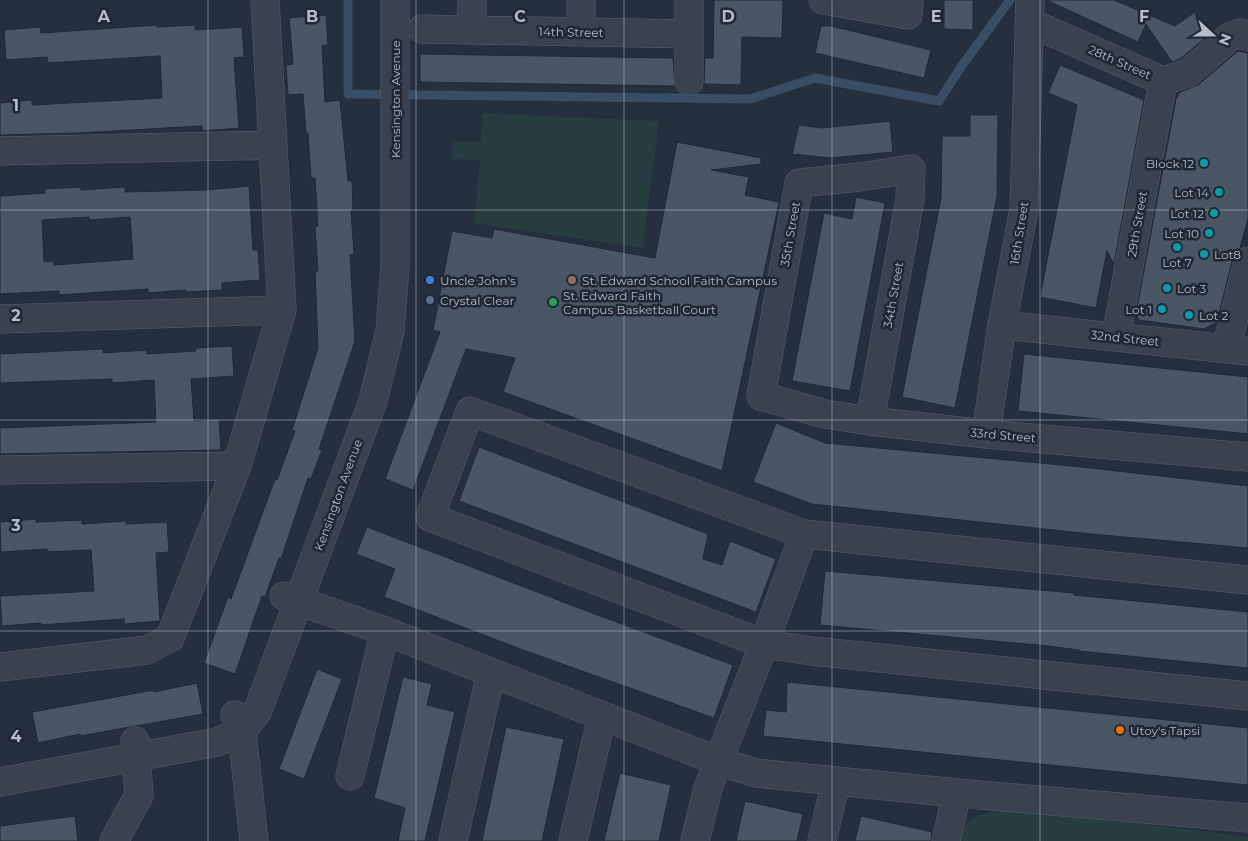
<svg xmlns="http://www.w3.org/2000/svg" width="1248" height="841" viewBox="0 0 1248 841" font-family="Montserrat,sans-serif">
<rect width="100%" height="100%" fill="#25303e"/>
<!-- green -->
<path fill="#273d3f" d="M 482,113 L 659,121 L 643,248 L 474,223 L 480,160 L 451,159 L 453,142 L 481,142 Z
M 1003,811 L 1144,824 L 1248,837 L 1248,841 L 960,841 C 968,813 977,815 1003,811 Z"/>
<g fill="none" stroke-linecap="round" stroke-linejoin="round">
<!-- stream -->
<path stroke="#394d65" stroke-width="9" d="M 348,0 L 348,94 L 750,99 L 815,78 L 939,101 L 963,64 L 1010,0"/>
</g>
<!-- building -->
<path fill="#495664" stroke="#202935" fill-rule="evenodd" d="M 714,0 L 783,0 L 782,38 L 742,37 L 741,85 L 704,84 L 705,58 L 713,58 Z
M 944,0 L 973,0 L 973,30 L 944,29 Z
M 1046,0 L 1114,0 L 1175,26 L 1195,12 L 1210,34 L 1180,59 L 1172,62 L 1146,24 L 1138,42 Z
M 326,15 L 328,45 L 322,46 L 325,102 L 340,100 L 348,181 L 352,181 L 353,211 L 351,211 L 354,254 L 350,255 L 355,341 L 319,449 L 322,450 L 311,479 L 308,478 L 281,559 L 279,558 L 265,597 L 262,596 L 235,674 L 204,663 L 228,597 L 231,599 L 275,479 L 277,480 L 295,431 L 292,430 L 318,348 L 315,271 L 318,271 L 315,227 L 318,226 L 315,178 L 311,178 L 308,133 L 306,133 L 303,94 L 288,95 L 286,65 L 293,64 L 289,18 Z
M 157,25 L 157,27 L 195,25 L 195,30 L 242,27 L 244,57 L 234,58 L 239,128 L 202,131 L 202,126 L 77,133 L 0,135 L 0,103 L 32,100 L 32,105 L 162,98 L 160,56 L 48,63 L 47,57 L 6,60 L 4,30 L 40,27 L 41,33 Z
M 821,26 L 831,26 L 931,50 L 924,78 L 815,53 Z
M 1238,51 L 1248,53 L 1248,218 L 1240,248 L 1236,251 L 1233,257 L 1217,322 L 1204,329 L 1139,320 L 1136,313 L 1176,99 L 1180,92 L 1198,85 Z
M 420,54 L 673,58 L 675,86 L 420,82 Z
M 1060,65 L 1144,100 L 1114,264 L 1107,251 L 1096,308 L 1040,297 L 1077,105 L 1048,93 Z
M 970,115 L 998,115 L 997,196 L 955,408 L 902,397 L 941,198 L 942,136 L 970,136 Z
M 890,121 L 893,152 L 831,158 L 792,154 L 799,125 L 822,128 Z
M 677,142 L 761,158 L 761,164 L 711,170 L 749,177 L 745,195 L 779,202 L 722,471 L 503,392 L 515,358 L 466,349 L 413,490 L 385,479 L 440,332 L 433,330 L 452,231 L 492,238 L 494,229 L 655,258 Z
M 249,186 L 253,250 L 258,250 L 260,280 L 222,283 L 222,290 L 186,292 L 186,290 L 148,293 L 148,289 L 59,295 L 59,291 L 0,294 L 0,196 L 45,193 L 44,189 L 81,187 L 81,190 L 125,187 L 125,192 L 206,190 ZM 89,217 L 89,220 L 130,217 L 133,259 L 54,265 L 53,261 L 44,262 L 42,220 Z
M 856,197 L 885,203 L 850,391 L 792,381 L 824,213 L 852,219 Z
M 232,346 L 234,376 L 191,379 L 194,421 L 219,419 L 221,450 L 0,454 L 0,428 L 156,422 L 154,380 L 112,383 L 112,379 L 0,383 L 0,354 L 103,349 L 103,353 L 147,350 L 147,354 L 196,351 L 196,348 Z
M 1024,354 L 1248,377 L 1248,434 L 1018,411 Z
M 776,423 L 825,443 L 1082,467 L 1248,486 L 1248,548 L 1091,534 L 812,504 L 753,482 Z
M 479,447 L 708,534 L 703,559 L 722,565 L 730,541 L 776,559 L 756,612 L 459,501 Z
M 36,519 L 36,522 L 82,520 L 82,524 L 126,521 L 126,524 L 167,522 L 169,552 L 156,553 L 160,621 L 124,624 L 124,619 L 41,625 L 41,623 L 2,626 L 0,596 L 94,591 L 91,550 L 47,552 L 47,549 L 1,552 L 0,522 Z
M 367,527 L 592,613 L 733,665 L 714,718 L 523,650 L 384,597 L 395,569 L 356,554 Z
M 825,571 L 1074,593 L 1074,595 L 1126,600 L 1248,612 L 1248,668 L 1079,651 L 1079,650 L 1048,646 L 820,625 Z
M 317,669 L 342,679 L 304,779 L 279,769 Z
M 403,677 L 432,684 L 427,705 L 455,712 L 425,841 L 398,841 L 405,808 L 374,798 Z
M 787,682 L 1248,728 L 1248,785 L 763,736 L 766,710 L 786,712 Z
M 197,683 L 203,714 L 80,736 L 80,734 L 38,743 L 32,712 L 154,690 L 154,692 Z
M 506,727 L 564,739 L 542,841 L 482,841 Z
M 620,773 L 671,785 L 659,841 L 604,841 Z
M 745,801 L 803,814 L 797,841 L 736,841 Z
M 75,816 L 78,841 L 0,841 L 0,826 Z
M 861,816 L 932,832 L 931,841 L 855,841 Z"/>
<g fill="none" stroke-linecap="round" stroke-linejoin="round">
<defs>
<path id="minor" d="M 823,0 L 908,15 L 909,0
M 1031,23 L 1163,81 L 1188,73 L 1230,37 L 1241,33 L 1248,37
M 422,29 L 689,34
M 472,30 L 472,0
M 581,32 L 581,0
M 689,81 L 689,0
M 0,151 L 273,145
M 0,319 L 282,310
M 1002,325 L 1248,351
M 1116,337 L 1163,81
M 1226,349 L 1248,261
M 870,421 L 910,199 L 911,169 L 860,177 L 799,183 L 761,396 L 825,414 L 870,421 L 986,434 L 1248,457
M 986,434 L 1002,325 L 1024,209 L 1030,0
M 0,470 L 237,466
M 1248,580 L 804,534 L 470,411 L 430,517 L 764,644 L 812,651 L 1248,696
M 284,596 L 385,631 L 718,761 L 756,773 L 957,793 L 1248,818
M 0,667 L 147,650 L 170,638 L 237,466 L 282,310 L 265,0
M 235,715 L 242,732 L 254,841
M 350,776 L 385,631
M 114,841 L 139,795 L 135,741
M 453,841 L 491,673
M 573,841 L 602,716
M 695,841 L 708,788 L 764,644 L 804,534
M 822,841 L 836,781
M 946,841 L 957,793"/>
<path id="tertiary" d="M 0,782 L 217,742 L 242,732 L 258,710 L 373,401 L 390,331 L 395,266 L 395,0"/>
</defs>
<!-- minor casing -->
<use href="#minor" stroke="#57606c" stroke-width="29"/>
<!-- tertiary casing -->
<use href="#tertiary" stroke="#57606c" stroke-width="29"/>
<!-- minor -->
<use href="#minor" stroke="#39424e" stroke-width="28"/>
<!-- tertiary -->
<use href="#tertiary" stroke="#39424e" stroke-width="28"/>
</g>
<!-- grid -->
<path fill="none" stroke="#b5bdc9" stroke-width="1" stroke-opacity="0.55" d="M 208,0 L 208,841M 416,0 L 416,841M 624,0 L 624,841M 832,0 L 832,841M 1040,0 L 1040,841M 0,210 L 1248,210M 0,420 L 1248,420M 0,631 L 1248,631"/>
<!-- markers -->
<g fill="#0f9aa8" stroke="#1e2733" stroke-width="2">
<circle cx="1204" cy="163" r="5"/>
<circle cx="1219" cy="192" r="5"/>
<circle cx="1214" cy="213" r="5"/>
<circle cx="1209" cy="233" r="5"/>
<circle cx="1177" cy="247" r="5"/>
<circle cx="1204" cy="254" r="5"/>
<circle cx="1167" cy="288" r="5"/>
<circle cx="1162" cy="309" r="5"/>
<circle cx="1189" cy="315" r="5"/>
</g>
<circle fill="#3f7fe0" stroke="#1e2733" stroke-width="2" cx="430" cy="280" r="5"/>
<circle fill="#8d6e63" stroke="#1e2733" stroke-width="2" cx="572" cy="280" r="5"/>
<circle fill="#5c6f8a" stroke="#1e2733" stroke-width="2" cx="430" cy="300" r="5"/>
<circle fill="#2e9e5b" stroke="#1e2733" stroke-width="2" cx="553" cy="302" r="5"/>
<circle fill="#e8710a" stroke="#1e2733" stroke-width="2" cx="1120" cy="730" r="5"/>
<g text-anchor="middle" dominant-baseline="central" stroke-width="5" stroke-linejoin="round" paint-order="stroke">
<!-- street labels -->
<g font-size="12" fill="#b5bdc9" stroke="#1e2733">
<text transform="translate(571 32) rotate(1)">14th Street</text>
<text transform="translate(1120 62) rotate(24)">28th Street</text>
<text transform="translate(395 99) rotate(-90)">Kensington Avenue</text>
<text transform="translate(1137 224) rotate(-80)">29th Street</text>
<text transform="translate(1019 233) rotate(-81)">16th Street</text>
<text transform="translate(790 234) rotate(-80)">35th Street</text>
<text transform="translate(893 295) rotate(-80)">34th Street</text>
<text transform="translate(1125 338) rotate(6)">32nd Street</text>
<text transform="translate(1003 435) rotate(5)">33rd Street</text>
<text transform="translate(338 495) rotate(-70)">Kensington Avenue</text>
</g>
<!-- poi labels -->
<g font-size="12" fill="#b5bdc9" stroke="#1e2733" text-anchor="start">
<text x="1194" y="163" text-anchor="end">Block 12</text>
<text x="1209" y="192" text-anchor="end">Lot 14</text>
<text x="1204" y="213" text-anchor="end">Lot 12</text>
<text x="1199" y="233" text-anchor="end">Lot 10</text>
<text x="1214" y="254">Lot8</text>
<text x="1177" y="262" text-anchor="middle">Lot 7</text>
<text x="440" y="280">Uncle John's</text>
<text x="582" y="280">St. Edward School Faith Campus</text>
<text x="1177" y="288">Lot 3</text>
<text x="563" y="295">St. Edward Faith<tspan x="563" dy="14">Campus Basketball Court</tspan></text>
<text x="440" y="300">Crystal Clear</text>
<text x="1152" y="309" text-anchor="end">Lot 1</text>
<text x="1199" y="315">Lot 2</text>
<text x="1130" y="730">Utoy's Tapsi</text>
</g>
</g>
<g font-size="16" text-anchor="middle" font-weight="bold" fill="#b5bdc9" stroke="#1e2733" stroke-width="5" stroke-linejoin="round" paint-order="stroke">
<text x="104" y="22">A</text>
<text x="312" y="22">B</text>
<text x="520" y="22">C</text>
<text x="728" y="22">D</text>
<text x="936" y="22">E</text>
<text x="1144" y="22">F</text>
<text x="16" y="111">1</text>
<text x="16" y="321">2</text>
<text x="16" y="531">3</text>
<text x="16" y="742">4</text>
</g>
<!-- north arrow -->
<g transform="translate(1213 35) rotate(111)" stroke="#1e2733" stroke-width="4" paint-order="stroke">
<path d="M0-4L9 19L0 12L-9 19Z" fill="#b5bdc9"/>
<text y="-8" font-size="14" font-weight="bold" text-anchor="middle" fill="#b5bdc9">N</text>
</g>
</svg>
